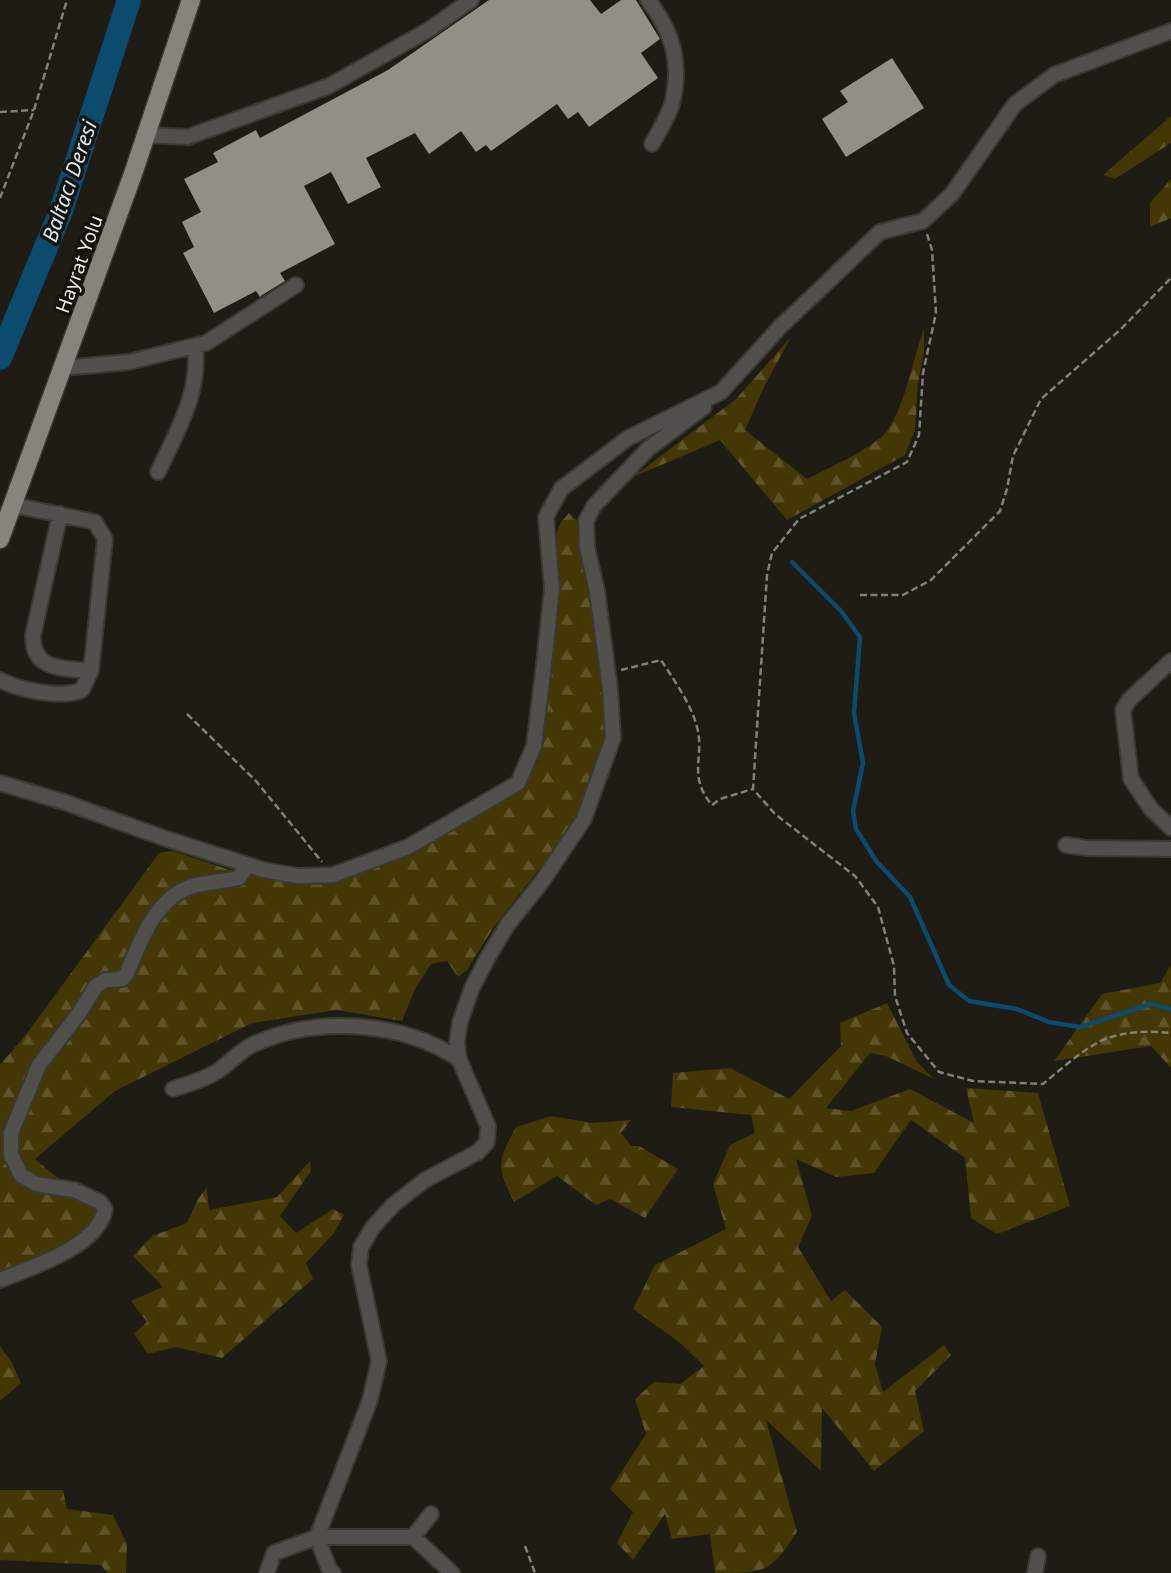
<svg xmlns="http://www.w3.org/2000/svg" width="1171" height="1573" viewBox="0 0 1171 1573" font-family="'Noto Sans',sans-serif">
<defs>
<pattern id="forest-firs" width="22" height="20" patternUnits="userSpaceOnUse" patternTransform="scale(1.75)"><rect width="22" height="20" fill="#433703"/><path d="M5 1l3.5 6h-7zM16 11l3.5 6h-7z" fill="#5e5428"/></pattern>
</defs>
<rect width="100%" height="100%" fill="#1e1c15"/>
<!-- forest -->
<path fill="url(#forest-firs)" d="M 1171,116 L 1171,143 L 1115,179 L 1103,175 Z
M 1171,179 L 1171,218 L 1150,227 L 1150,203 Z
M 924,328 L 924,352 L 918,383 L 915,430 L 905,455 L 787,520 L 720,440 L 633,477 L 736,399 L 791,337 L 765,385 L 745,430 L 807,479 C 830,467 859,455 879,439 C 903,420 913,358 924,328 Z
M 569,513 L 577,521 L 590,589 L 606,687 L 608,736 L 583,807 L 552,853 L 493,928 L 467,970 L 458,977 L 447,961 L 431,964 L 415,989 L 402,1021 L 337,1010 L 252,1023 L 115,1091 L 35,1159 L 100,1213 C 78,1247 36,1259 0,1273 L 0,1065 L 28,1032 L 159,853 L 173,851 L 227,869 L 294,883 L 333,882 L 410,854 L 518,792 L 538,761 L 556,601 L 555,537 L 561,522 Z
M 1171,965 L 1171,1068 L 1151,1046 L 1054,1061 L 1102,994 L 1160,983 Z
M 887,1003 L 917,1062 L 934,1079 L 886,1056 L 870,1053 L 826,1108 L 851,1111 L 910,1089 L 974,1123 L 966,1088 L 1038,1093 L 1070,1206 L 997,1234 L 971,1218 L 965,1158 L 911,1120 L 874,1173 L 836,1177 L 796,1159 L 812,1216 L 798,1247 L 831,1301 L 845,1290 L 882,1327 L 875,1364 L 883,1392 L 944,1345 L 951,1355 L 915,1391 L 924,1431 L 874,1471 L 822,1408 L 821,1471 L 766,1420 L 797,1532 C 770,1573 766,1573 715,1573 L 710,1534 L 672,1539 L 665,1514 L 633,1560 L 617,1543 L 633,1512 L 610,1489 L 646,1434 L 635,1399 L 654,1382 L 680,1384 L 704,1366 L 679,1342 L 633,1309 L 655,1265 L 726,1229 L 713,1184 L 730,1145 L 755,1133 L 751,1115 L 671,1107 L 673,1073 L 730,1068 L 789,1099 L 841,1046 L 840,1023 Z
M 551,1116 L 592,1123 L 631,1120 L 621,1133 L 631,1146 L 639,1146 L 678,1169 L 645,1218 L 610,1199 L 596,1205 L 557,1176 L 514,1202 C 496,1166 497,1162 516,1127 Z
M 310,1161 L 311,1171 L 280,1216 L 296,1233 L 333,1209 L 344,1215 L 334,1233 L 306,1263 L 313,1279 L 222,1358 L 176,1347 L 148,1354 L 134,1334 L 147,1322 L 131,1301 L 163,1287 L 133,1256 L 152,1236 L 187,1223 L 198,1199 L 207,1187 L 209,1210 L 277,1197 Z
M 0,1346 L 12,1363 L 21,1383 L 0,1401 Z
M 0,1490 L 63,1490 L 67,1509 L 113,1515 L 127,1544 L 126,1573 L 107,1573 L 101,1565 L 0,1560 Z"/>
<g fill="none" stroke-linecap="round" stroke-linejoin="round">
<!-- stream -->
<path stroke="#0a4b6e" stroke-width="4.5" d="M 792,562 L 841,611 L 860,637 L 854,713 L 863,763 L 853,811 L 856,829 L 877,862 L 910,897 L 949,985 L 969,1001 L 1017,1009 L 1049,1022 L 1080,1027 L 1151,1004 L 1171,1009"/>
<!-- river -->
<path stroke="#0a4b6e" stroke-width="24" d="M 0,358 L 61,211 L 129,0"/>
</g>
<!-- building -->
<path fill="#918f86" d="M 489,0 L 590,0 L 601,14 L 621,0 L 636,0 L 660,39 L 641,53 L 658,78 L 589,127 L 578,112 L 568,119 L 557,104 L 491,151 L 486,145 L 476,152 L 461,131 L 429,154 L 415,133 L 366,158 L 381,187 L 348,204 L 331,172 L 304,186 L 335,244 L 280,273 L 285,281 L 262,295 L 260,297 L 256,291 L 214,313 L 183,253 L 194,247 L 182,222 L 201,212 L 184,179 L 218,162 L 213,153 L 256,130 L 260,138 L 388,70 Z
M 892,58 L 924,108 L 846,157 L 822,119 L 848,102 L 840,91 Z"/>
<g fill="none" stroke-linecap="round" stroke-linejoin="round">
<defs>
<path id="minor" d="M 648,0 C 673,32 682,63 672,104 C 668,117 659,131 652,144
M 146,135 L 188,137 L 329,86 L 430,29 L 471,0
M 63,368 L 129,362 L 206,343 L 296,285
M 158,472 C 177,431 201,392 195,346
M 60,514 L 33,635 C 32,671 63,668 91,671
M 1171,661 L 1129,700 L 1123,710 L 1131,779 L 1151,809 L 1171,828
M 0,680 C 20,690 61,699 82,690 L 91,671 L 105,539 L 95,522 L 13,505
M 0,783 L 64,802 L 164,838 L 264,870 L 298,876 L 333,875 L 408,847 L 518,783 L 534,746 L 543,673 L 552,589 L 546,517 L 561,489 L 628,438 L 721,392 L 780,327 L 880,232 L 923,221 L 952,194 L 1015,104 L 1054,75 L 1171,31
M 1066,845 L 1087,848 L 1171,849
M 173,1089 C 188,1084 204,1080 218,1071 C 230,1063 238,1052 252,1045 C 315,1015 401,1021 459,1059
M 0,1280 C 32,1267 98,1247 105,1209 L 100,1202 L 74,1190 L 36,1184 L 21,1175 L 11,1155 L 11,1133 L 39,1065 L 78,1015 L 96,986 L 106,980 L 122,979 L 127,973 C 141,939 157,895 196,885 C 210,882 225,881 239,878 L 247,865
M 413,1537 L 452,1573
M 267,1573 L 274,1553 L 317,1537 L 413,1537 L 431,1514
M 333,1573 L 329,1569 L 317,1537 L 370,1400 L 379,1361 L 359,1265 L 361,1247 L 373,1227 L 393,1205 L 425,1180 L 478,1152 L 487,1142 L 488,1126 L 459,1059 L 457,1042 L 460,1022 L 472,988 L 487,959 L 508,924 L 541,883 L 584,819 L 613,738 L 610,689 L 597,591 L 587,547 L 586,521 L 594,506 L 648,449 L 704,407
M 1035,1573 L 1038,1556"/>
<path id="major" d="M 0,539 L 133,174 L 191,0"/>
</defs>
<!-- minor casing -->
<use href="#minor" stroke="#3a3932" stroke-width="18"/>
<!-- major casing -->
<use href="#major" stroke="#3a3932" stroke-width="21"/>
<!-- path -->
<path stroke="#817f79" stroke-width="2.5" stroke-dasharray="7 3.5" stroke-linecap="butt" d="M 0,112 L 34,110
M 0,198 L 34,110 L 67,0
M 927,234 L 932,250 L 936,313 L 923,373 L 919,435 L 907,462 L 799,519 L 772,553 L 767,575 L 753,789 L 775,814 L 855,876 L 878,907 L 894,966 L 895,996 L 907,1033 L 939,1072 L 973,1081 L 1043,1084 C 1060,1070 1091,1042 1111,1037 C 1130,1031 1151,1031 1171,1033
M 860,595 L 903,595 L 931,580 L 1000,511 L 1007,489 L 1013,456 L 1041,399 L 1120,330 L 1171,278
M 621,670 L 661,660 C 674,680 691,704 697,727 C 705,756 687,776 712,805 L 720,799 L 753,789
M 187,714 L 256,781 L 322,862
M 525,1546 L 535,1573"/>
<!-- minor -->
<use href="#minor" stroke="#51504c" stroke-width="14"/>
<!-- major -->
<use href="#major" stroke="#86847c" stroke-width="18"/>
</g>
<g text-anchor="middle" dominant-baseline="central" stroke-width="7" stroke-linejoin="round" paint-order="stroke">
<!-- street labels -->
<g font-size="19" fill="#e9e8e3" stroke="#15130c">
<text transform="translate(79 264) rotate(-70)">Hayrat Yolu</text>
</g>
<!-- water labels -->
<g font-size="21" font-style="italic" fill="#d3e6f3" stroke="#15130c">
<text transform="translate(69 181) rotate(-71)">Baltacı Deresi</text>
</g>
</g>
</svg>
